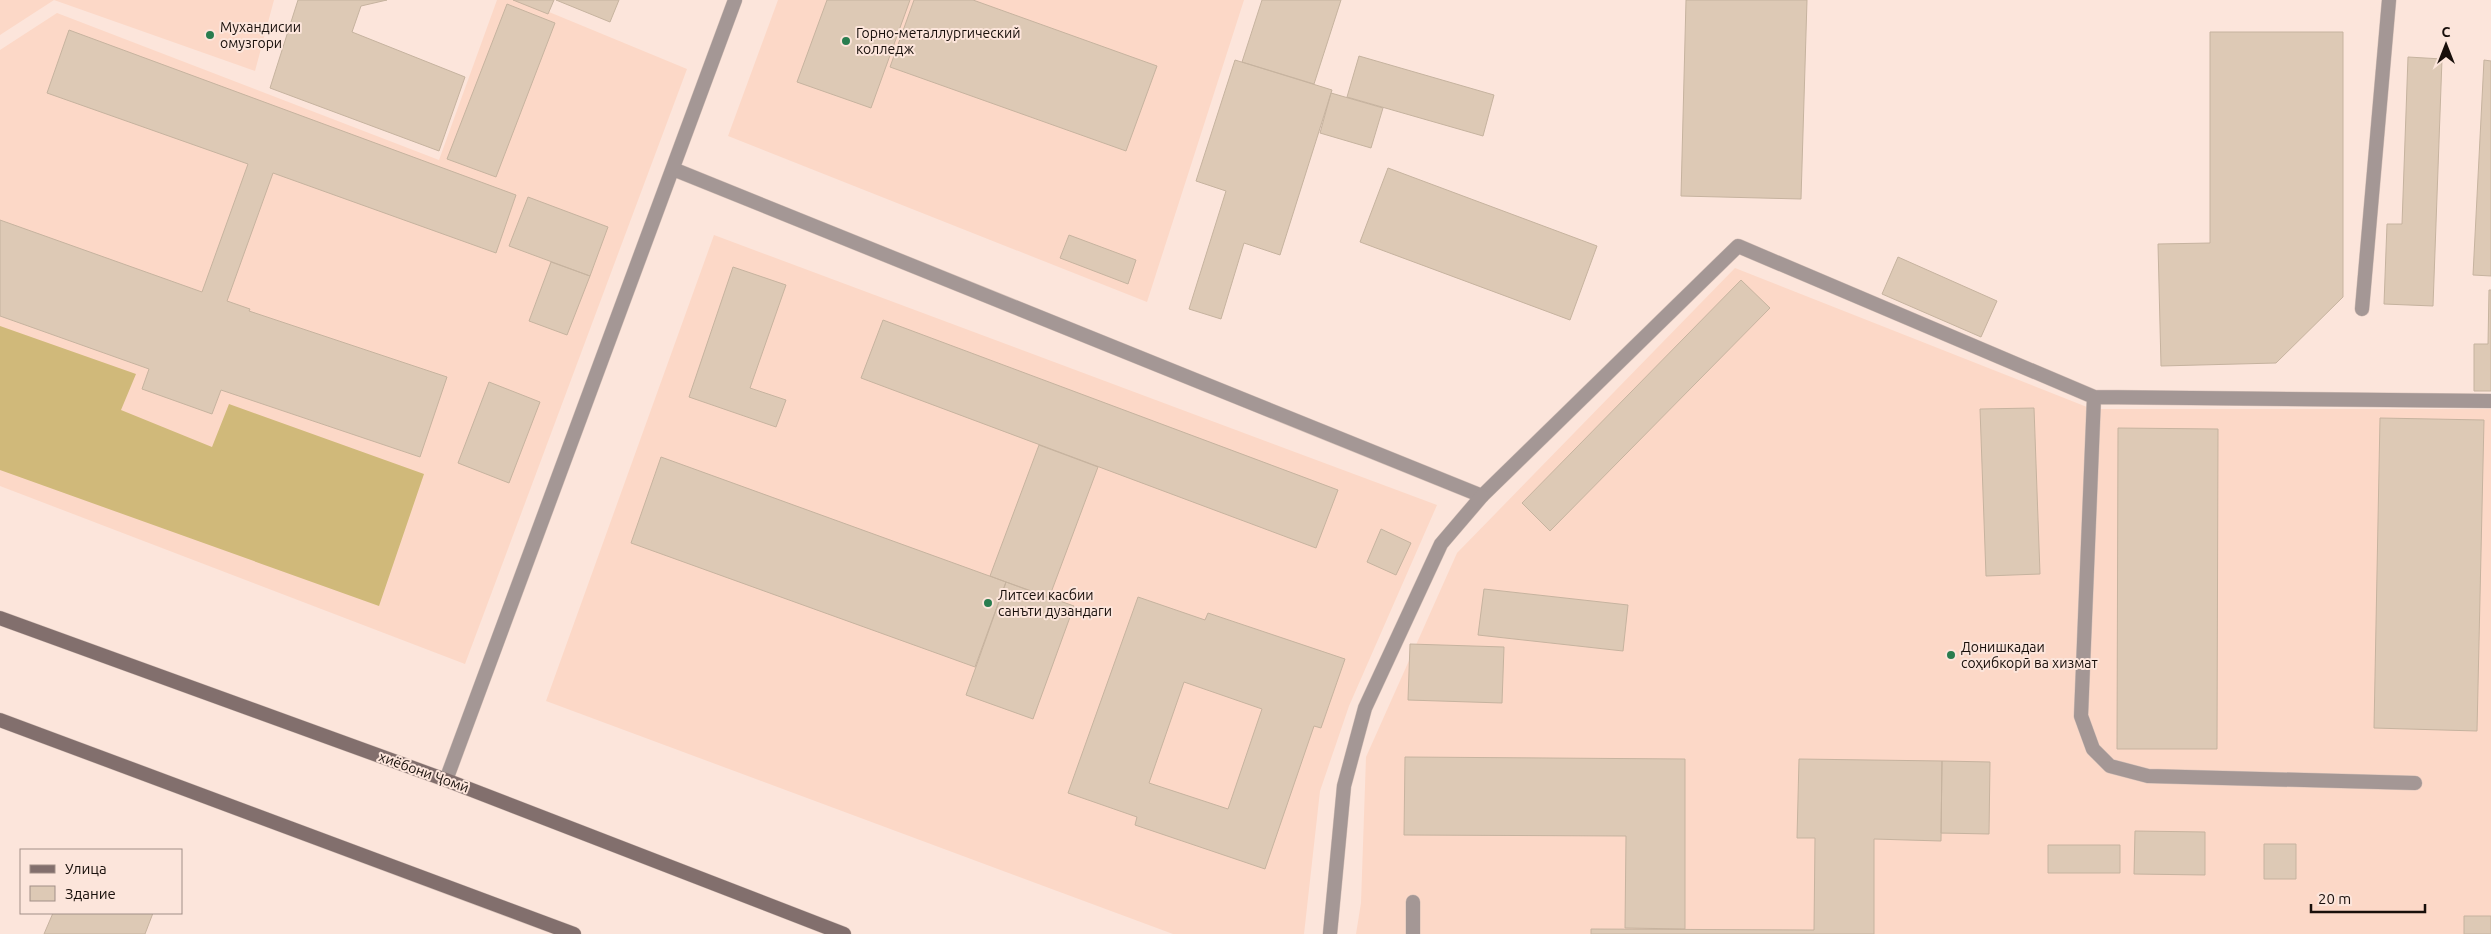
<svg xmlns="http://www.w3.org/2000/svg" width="2491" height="934" viewBox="0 0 2491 934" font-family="Ubuntu,sans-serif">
<rect width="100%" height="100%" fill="#fce5db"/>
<!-- built -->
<path fill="#fcd8c7" d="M 0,0 L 274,0 L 255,71 L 54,0 L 0,35 Z
M 497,0 L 520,0 L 687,69 L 465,664 L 0,486 L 0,50 L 57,13 L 439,160 Z
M 778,0 L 1244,0 L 1147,302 L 728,136 Z
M 714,235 L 1437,505 L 1349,706 L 1320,791 L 1304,934 L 1173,934 L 546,701 Z
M 1735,268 L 2092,409 L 2491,409 L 2491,934 L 1356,934 L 1361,903 L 1366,757 L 1457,553 Z"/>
<!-- forest -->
<path fill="#d0b97a" d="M 0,326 L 136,374 L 121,410 L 212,447 L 229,404 L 424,474 L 379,606 L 0,470 Z"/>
<!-- building -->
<path fill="#ddc9b5" stroke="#c6b39f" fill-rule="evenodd" d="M 298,0 L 387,0 L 361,6 L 352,32 L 465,77 L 439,151 L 270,88 Z
M 513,0 L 554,0 L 548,14 Z
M 556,0 L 619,0 L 610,22 Z
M 827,0 L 910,0 L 871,108 L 797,82 Z
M 914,0 L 973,0 L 1157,66 L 1126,151 L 890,67 Z
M 1262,0 L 1341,0 L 1314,84 L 1242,62 Z
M 1686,0 L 1807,0 L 1801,199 L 1681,196 Z
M 507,4 L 555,23 L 496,177 L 447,159 Z
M 69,30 L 516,195 L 496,253 L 273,173 L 227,301 L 250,309 L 249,311 L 447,377 L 420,457 L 221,390 L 212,414 L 142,389 L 149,369 L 0,316 L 0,220 L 202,292 L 248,164 L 47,93 Z
M 2210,32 L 2343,32 L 2343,297 L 2276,363 L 2161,366 L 2158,244 L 2210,243 Z
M 1359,56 L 1494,95 L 1483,136 L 1347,97 Z
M 2408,57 L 2442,59 L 2433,306 L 2384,304 L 2387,224 L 2402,224 Z
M 1235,60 L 1332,90 L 1280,255 L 1244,243 L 1221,319 L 1189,309 L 1226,191 L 1196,181 Z
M 2484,60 L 2491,61 L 2491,276 L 2473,275 Z
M 1331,93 L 1383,108 L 1371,148 L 1320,133 Z
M 1388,168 L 1597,246 L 1570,320 L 1360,242 Z
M 528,197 L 608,227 L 590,276 L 509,246 Z
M 1069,235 L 1136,260 L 1128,284 L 1060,258 Z
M 1898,257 L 1997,301 L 1981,337 L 1882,294 Z
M 551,262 L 590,276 L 567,335 L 529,321 Z
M 733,267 L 786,285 L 750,388 L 786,400 L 776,427 L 689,397 Z
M 1741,280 L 1770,308 L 1550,531 L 1522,503 Z
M 2489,290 L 2491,290 L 2491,391 L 2474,391 L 2474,344 L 2488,344 Z
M 883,320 L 1338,490 L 1316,548 L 861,378 Z
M 489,382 L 540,402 L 509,483 L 458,463 Z
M 2034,408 L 2040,574 L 1986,576 L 1980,409 Z
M 2380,418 L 2484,420 L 2477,731 L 2374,728 Z
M 2118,428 L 2218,429 L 2217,749 L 2117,749 Z
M 1039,445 L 1098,467 L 1049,598 L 990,576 Z
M 661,457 L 1006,582 L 975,667 L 631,543 Z
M 1381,529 L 1411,543 L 1396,575 L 1367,562 Z
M 1006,582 L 1074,606 L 1033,719 L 966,695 Z
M 1484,589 L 1628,605 L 1623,651 L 1478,635 Z
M 1138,597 L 1205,620 L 1208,613 L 1345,659 L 1321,728 L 1314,726 L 1265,869 L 1135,825 L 1137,817 L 1068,793 ZM 1184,682 L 1262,709 L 1228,809 L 1149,783 Z
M 1410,644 L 1504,647 L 1502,703 L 1408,700 Z
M 1405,757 L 1685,759 L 1685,929 L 1625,928 L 1626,836 L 1404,835 Z
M 1799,759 L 1942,761 L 1941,841 L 1874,839 L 1874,934 L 1591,934 L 1591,929 L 1814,930 L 1815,838 L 1797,838 Z
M 1942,761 L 1990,762 L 1989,834 L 1941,833 Z
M 2135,831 L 2205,832 L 2205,875 L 2134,874 Z
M 2264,844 L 2296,844 L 2296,879 L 2264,879 Z
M 2048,845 L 2120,845 L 2120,873 L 2048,873 Z
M 53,913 L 153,913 L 145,934 L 44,934 Z
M 2464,916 L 2491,916 L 2491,934 L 2464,934 Z"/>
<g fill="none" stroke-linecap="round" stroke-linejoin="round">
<defs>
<path id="service" d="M 673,169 L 1482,496 L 1738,246 L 2094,397 L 2491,401
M 2094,397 L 2081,716 L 2093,749 L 2110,766 L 2148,776 L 2415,783
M 446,780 L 735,0
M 1413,902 L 1413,934"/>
<path id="minor" d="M 2362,309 L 2389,0
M 1330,934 L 1344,786 L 1365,708 L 1441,544 L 1482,496"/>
<path id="secondary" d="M 0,618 L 446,780 L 844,934
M 0,720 L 574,934"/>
</defs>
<!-- service casing -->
<use href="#service" stroke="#d8c3ba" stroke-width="15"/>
<!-- minor casing -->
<use href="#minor" stroke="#d8c3ba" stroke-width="15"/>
<!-- secondary casing -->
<use href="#secondary" stroke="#d8c3ba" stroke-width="15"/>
<!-- service -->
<use href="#service" stroke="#a49795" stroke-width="14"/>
<!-- minor -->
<use href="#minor" stroke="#a49795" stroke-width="14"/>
<!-- secondary -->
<use href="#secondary" stroke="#826f6d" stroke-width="14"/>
</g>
<!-- markers -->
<g fill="#297d4f" stroke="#fce5db" stroke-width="2">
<circle cx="210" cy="35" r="5"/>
<circle cx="846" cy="41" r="5"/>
<circle cx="988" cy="603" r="5"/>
<circle cx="1951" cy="655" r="5"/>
</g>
<g text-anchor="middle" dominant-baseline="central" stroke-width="4" stroke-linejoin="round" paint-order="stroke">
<!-- poi labels -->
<g font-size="14" fill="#180f0b" stroke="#fce5db" text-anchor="start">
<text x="220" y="27">Мухандисии<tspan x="220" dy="16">омузгори</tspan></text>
<text x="856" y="33">Горно-металлургический<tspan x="856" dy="16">колледж</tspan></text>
<text x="998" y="595">Литсеи касбии<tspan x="998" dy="16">санъти дузандаги</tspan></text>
<text x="1961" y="647">Донишкадаи<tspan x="1961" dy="16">соҳибкорӣ ва хизмат</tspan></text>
</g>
<!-- street labels -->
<g font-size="14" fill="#180f0b" stroke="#fce5db">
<text transform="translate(424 772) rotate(20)">хиёбони Ҷомӣ</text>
</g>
</g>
<!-- legend -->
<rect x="20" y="849" width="162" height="65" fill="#fce5db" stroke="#a18f88"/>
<rect x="30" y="865" width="25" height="8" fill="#826f6d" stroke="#a18f88"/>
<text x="65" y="874" font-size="15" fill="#180f0b">Улица</text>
<rect x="30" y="886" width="25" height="15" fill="#ddc9b5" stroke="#a18f88"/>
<text x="65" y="899" font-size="15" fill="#180f0b">Здание</text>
<!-- north arrow -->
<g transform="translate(2446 45)" stroke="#fce5db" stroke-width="4" paint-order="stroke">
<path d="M0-4L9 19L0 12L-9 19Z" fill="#180f0b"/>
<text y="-8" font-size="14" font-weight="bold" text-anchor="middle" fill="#180f0b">С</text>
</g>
<!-- scale -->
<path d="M2311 904v8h114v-8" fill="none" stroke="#180f0b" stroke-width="2.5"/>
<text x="2318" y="904" font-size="15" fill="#180f0b" stroke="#fce5db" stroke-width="4" paint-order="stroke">20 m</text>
</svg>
